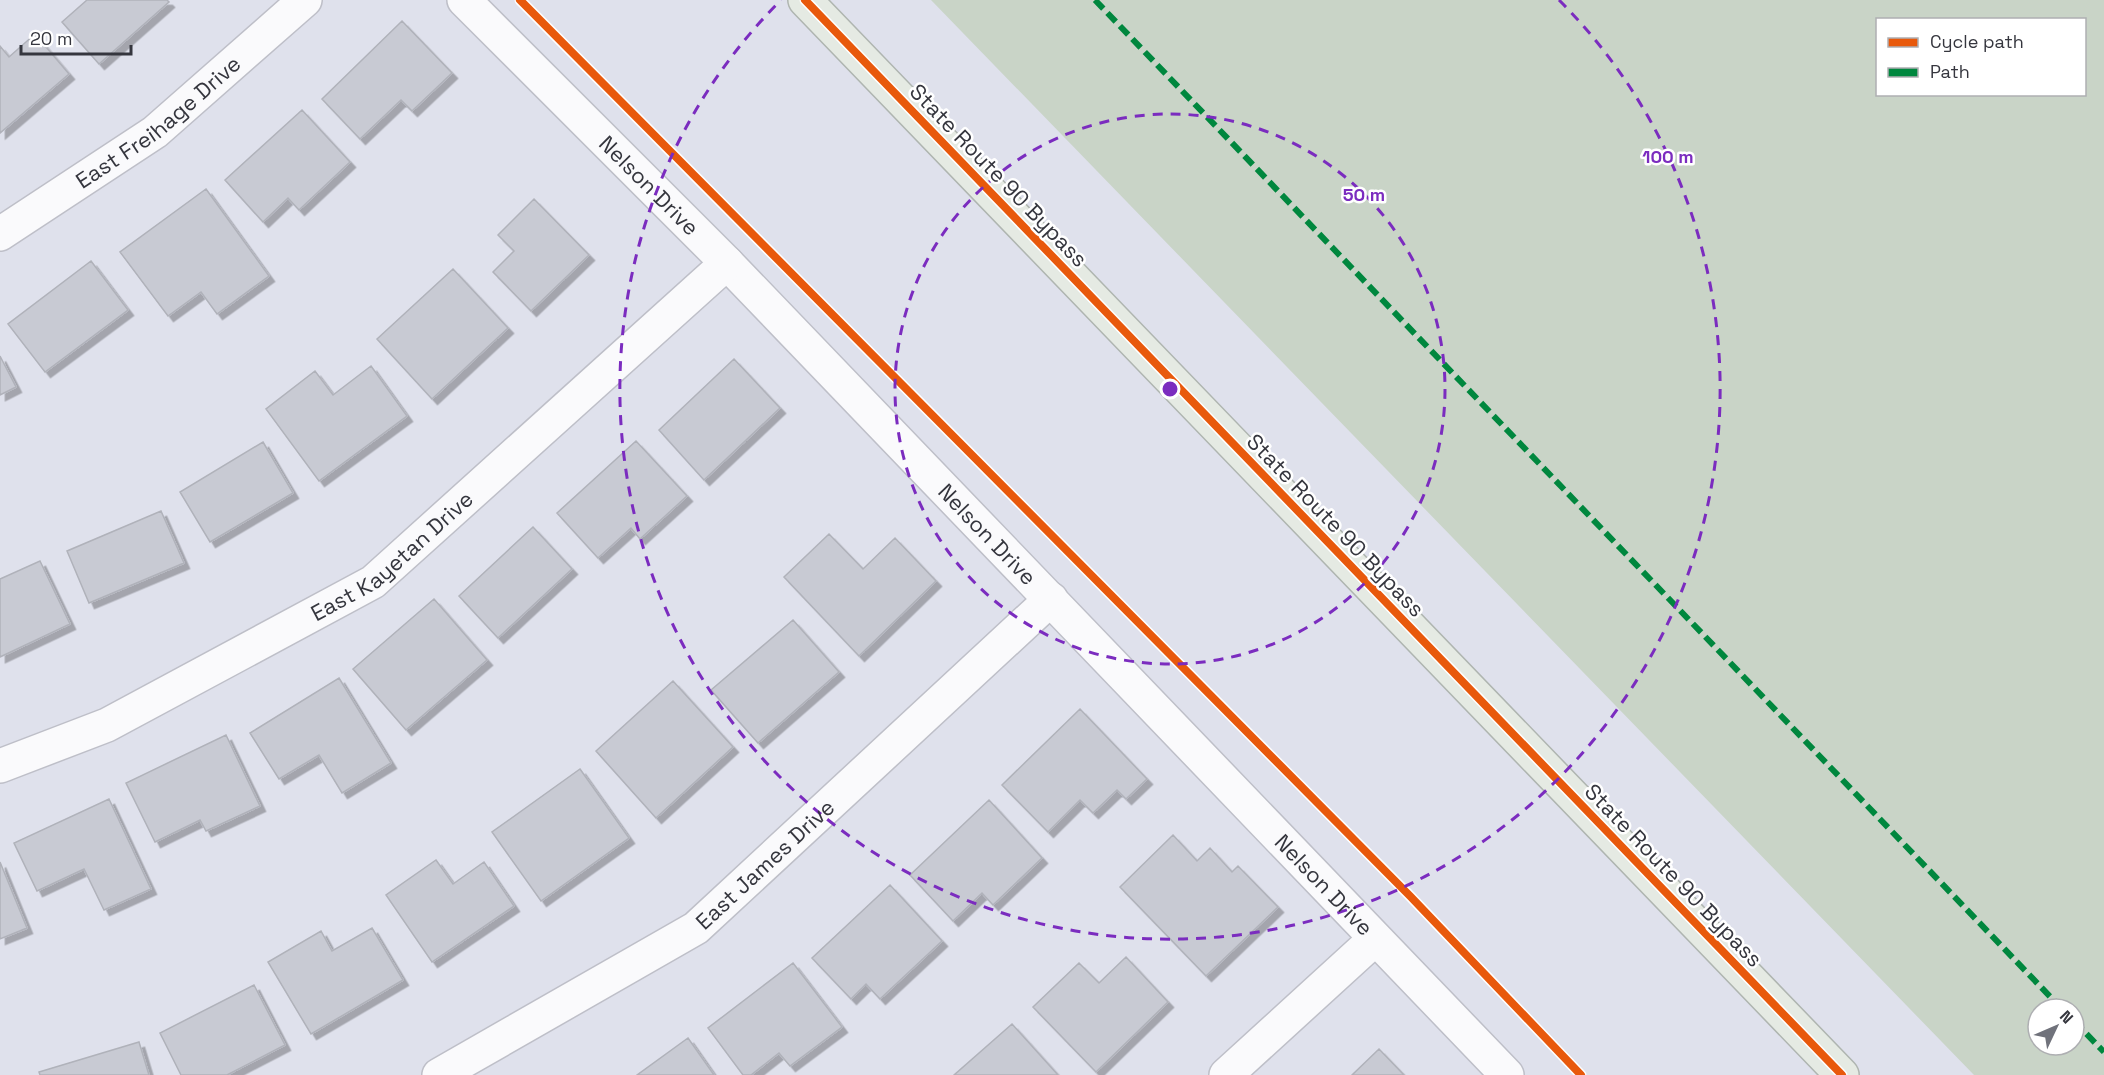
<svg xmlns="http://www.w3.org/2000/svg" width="2104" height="1075" viewBox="0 0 2104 1075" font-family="'Space Grotesk',sans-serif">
<defs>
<filter id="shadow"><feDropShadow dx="5.5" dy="5.5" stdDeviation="0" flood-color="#0004"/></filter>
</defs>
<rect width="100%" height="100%" fill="#dfe1ec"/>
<!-- green -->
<path fill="#c9d4c7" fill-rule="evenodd" d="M 931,0 L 2104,0 L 2104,1075 L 1974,1075 ZM 1878,20 L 2084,20 L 2084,94 L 1878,94 ZM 2038,1009 L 2074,1009 L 2074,1045 L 2038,1045 Z"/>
<!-- building -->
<path fill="#c8cad3" stroke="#b0b2ba" stroke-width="1.5" filter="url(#shadow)" d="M 87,0 L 167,0 L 169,2 L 99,64 L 62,22 Z
M 402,21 L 452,73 L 412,111 L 401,100 L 360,139 L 322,99 Z
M 35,34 L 69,74 L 0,133 L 0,46 L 9,57 Z
M 302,110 L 350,162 L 299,210 L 288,198 L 263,222 L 225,180 Z
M 206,189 L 269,276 L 217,314 L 201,292 L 168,316 L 120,252 Z
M 534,199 L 589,255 L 531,311 L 493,272 L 514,251 L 498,235 Z
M 91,261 L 128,310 L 45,372 L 8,324 Z
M 453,269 L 508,328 L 432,399 L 377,339 Z
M 0,356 L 16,387 L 0,395 Z
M 734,359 L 780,408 L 704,480 L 659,430 Z
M 371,366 L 407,416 L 319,481 L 266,409 L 315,371 L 333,395 Z
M 636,441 L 687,496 L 640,539 L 631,528 L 598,558 L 557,513 Z
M 263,442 L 293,493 L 210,542 L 180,492 Z
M 161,511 L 184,563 L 89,603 L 67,551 Z
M 533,527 L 572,569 L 498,638 L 459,596 Z
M 829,534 L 863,569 L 895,538 L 936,581 L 859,656 L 784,577 Z
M 40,561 L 70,624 L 0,657 L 0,579 Z
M 434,599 L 487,660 L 406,730 L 353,669 Z
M 793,620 L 839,672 L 758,743 L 711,690 Z
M 339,678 L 391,763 L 342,793 L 319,755 L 279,779 L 250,733 Z
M 673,681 L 733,747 L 656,818 L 596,751 Z
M 1080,709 L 1147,779 L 1126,799 L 1117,790 L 1093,813 L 1080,800 L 1048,832 L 1002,785 Z
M 226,735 L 260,806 L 206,831 L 200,820 L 155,842 L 126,783 Z
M 580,769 L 629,838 L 541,901 L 492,832 Z
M 109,799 L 151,889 L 104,910 L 84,869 L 37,891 L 14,843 Z
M 989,800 L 1042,858 L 993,905 L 982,893 L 953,921 L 910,875 Z
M 1173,835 L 1197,861 L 1210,848 L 1232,872 L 1238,866 L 1278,907 L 1206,976 L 1120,887 Z
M 436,860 L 453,884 L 484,862 L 514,906 L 432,962 L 386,895 Z
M 0,862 L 27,928 L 0,939 Z
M 890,885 L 942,941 L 880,999 L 866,984 L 851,999 L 812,958 Z
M 372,928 L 403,980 L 311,1034 L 268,962 L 321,931 L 332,951 Z
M 1126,957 L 1168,1002 L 1096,1072 L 1033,1007 L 1079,963 L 1099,983 Z
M 793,963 L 842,1027 L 790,1066 L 779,1053 L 751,1075 L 743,1075 L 708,1028 Z
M 254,985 L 285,1045 L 227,1075 L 181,1075 L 160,1033 Z
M 1012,1024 L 1058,1075 L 954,1075 Z
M 688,1038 L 714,1075 L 637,1075 Z
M 139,1042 L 149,1075 L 40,1075 L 39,1072 Z
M 1379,1049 L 1404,1075 L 1352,1075 Z"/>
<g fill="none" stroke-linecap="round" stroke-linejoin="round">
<defs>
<g id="minor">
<path id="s1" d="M 464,0 L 727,263 L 1507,1075"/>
<path id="s2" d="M 0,234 L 155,132 L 305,0"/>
<path id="s3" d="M 0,766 L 107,725 L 373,582 L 727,263"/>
<path id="s4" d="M 439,1075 L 696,928 L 1051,599"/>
<path d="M 1226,1075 L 1375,939"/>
</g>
<path id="trunk" d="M 805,0 L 1842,1075"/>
</defs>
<!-- minor casing -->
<use href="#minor" stroke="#bebfc8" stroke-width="36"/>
<!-- trunk casing -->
<use href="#trunk" stroke="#afb5b0" stroke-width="36"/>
<!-- minor -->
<use href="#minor" stroke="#fafafc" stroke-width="33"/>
<!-- trunk -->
<use href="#trunk" stroke="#e5eae3" stroke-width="33"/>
<!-- quiet -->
<path stroke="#00873e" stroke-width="6" stroke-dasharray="12 6" stroke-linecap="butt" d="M 1095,0 L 2062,1009
M 2074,1021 L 2104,1052"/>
<defs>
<path id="cycleway" d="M 520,0 L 1410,896 L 1581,1075
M 805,0 L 1842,1075"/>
</defs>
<!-- cycleway casing -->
<use href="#cycleway" stroke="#fff" stroke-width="11"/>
<!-- cycleway -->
<use href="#cycleway" stroke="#e8590c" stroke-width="8"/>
</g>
<!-- distance rings -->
<g fill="none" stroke="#7b2cbf" stroke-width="3" stroke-dasharray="10 8">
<circle cx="1170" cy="389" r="275"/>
<path d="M1559 0A550 550 0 1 1 781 0"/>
</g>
<g text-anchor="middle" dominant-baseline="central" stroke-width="5" stroke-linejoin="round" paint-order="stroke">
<!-- street labels -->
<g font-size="22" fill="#35363e" stroke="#fff">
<text stroke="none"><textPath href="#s2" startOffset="194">East Freihage Drive</textPath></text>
<text transform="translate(999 175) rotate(46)">State Route 90 Bypass</text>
<text stroke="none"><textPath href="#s1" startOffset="262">Nelson Drive</textPath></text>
<text transform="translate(1336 525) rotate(46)">State Route 90 Bypass</text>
<text stroke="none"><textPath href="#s1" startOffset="748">Nelson Drive</textPath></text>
<text stroke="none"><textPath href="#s3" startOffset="447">East Kayetan Drive</textPath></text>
<text stroke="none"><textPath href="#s4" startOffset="390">East James Drive</textPath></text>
<text transform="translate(1674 875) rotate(46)">State Route 90 Bypass</text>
<text stroke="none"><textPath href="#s1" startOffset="1234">Nelson Drive</textPath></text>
</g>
</g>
<circle cx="1170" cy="389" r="9" fill="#7b2cbf" stroke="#fff" stroke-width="3"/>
<g font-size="18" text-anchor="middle" font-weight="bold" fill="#7b2cbf" stroke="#fff" stroke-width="5" stroke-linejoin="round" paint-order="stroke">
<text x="1668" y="163">100 m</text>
<text x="1364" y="201">50 m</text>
</g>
<!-- legend -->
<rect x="1876" y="18" width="210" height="78" fill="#ffffff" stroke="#aeafb2" stroke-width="1.5"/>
<rect x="1888" y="38" width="30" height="9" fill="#e8590c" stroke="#aeafb2" stroke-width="1.5"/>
<text x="1930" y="48" font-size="18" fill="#35363e">Cycle path</text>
<rect x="1888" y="68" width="30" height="9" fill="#00873e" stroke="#aeafb2" stroke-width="1.5"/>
<text x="1930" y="78" font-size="18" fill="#35363e">Path</text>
<!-- north arrow -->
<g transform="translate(2056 1027) rotate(46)"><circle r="28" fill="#ffffff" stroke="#aeafb2" stroke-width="1.5"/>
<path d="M0-4.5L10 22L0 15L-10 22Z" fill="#70727b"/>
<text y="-9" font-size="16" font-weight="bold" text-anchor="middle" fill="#35363e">N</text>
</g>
<!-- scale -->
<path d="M21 45v9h110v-9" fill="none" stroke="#35363e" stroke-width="3"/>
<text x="30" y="45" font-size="18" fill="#35363e" stroke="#ffffff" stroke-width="4.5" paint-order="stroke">20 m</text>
</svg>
